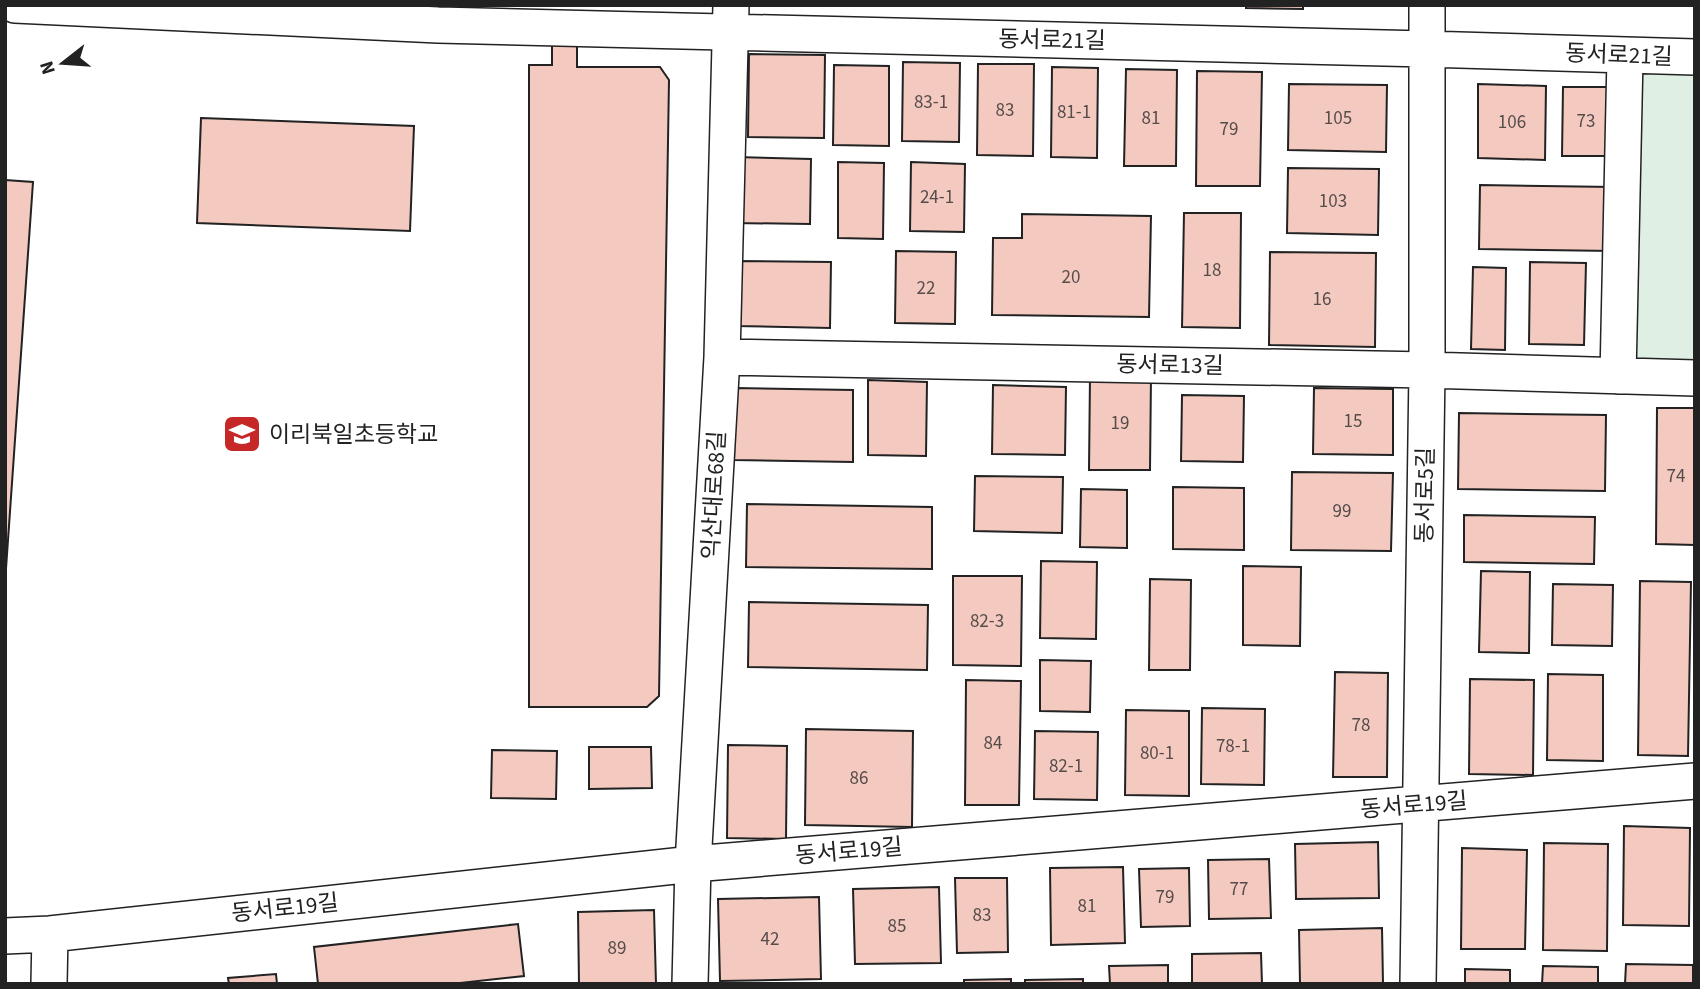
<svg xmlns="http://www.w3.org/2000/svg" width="1700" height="989" viewBox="0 0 1700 989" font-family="'Source Sans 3','Noto Sans KR',sans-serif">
<rect width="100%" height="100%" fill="#fff"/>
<!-- green -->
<path fill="#e0efe3" stroke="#6f6f6f" stroke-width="2" d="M 1636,67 L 1695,68 L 1695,364 L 1630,362 Z"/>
<!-- building -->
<path fill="#f3c9c0" stroke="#222" stroke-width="2" d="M 1246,5 L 1303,5 L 1303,9 L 1246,8 Z
M 552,29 L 577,29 L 577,67 L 660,67 L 669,80 L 659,696 L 647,707 L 529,707 L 529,65 L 552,65 Z
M 749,54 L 825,55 L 824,138 L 748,137 Z
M 903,62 L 960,63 L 959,142 L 902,141 Z
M 978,64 L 1034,64 L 1033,156 L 977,155 Z
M 834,65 L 889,66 L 889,146 L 833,145 Z
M 1052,67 L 1098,68 L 1097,158 L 1051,157 Z
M 1126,69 L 1177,70 L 1176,166 L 1124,166 Z
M 1197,71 L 1262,72 L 1260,186 L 1196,186 Z
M 1289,84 L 1387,85 L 1386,152 L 1288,150 Z
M 1478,84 L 1546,86 L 1545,160 L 1478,158 Z
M 1563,87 L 1610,87 L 1610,156 L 1562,156 Z
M 201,118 L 414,126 L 410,231 L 197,223 Z
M 735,157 L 811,159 L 810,224 L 734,223 Z
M 838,162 L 884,163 L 883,239 L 838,238 Z
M 911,162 L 965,164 L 964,232 L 910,231 Z
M 1288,168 L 1379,169 L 1378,235 L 1287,233 Z
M 5,180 L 33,182 L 5,583 Z
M 1480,185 L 1614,187 L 1613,251 L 1479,249 Z
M 1184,213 L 1241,213 L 1240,328 L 1182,327 Z
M 1022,214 L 1151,216 L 1149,317 L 992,315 L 993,238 L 1022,238 Z
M 896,251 L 956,252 L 955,324 L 895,323 Z
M 1270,252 L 1376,253 L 1375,347 L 1269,345 Z
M 736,261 L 831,262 L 830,328 L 736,326 Z
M 1530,262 L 1586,263 L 1584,345 L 1529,344 Z
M 1473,267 L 1506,268 L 1505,350 L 1471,349 Z
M 1090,376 L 1151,376 L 1150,470 L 1089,470 Z
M 868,380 L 927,382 L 926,456 L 868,455 Z
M 993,385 L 1066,387 L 1065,455 L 992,454 Z
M 735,388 L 853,390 L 853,462 L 734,460 Z
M 1314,388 L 1393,389 L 1393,455 L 1313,454 Z
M 1182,395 L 1244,396 L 1243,462 L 1181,461 Z
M 1657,408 L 1695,408 L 1695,545 L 1656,544 Z
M 1459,413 L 1606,415 L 1605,491 L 1458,489 Z
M 1292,472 L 1393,473 L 1391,551 L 1291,550 Z
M 975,476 L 1063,477 L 1062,533 L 974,531 Z
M 1173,487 L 1244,488 L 1244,550 L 1173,549 Z
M 1081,489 L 1127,490 L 1127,548 L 1080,547 Z
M 747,504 L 932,507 L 932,569 L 746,567 Z
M 1464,515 L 1595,517 L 1594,564 L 1464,562 Z
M 1041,561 L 1097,562 L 1096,639 L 1040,638 Z
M 1243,566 L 1301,567 L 1300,646 L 1243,645 Z
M 1481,571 L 1530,572 L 1529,653 L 1479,652 Z
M 953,576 L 1022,576 L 1021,666 L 953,665 Z
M 1150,579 L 1191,580 L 1190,670 L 1149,670 Z
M 1640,581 L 1691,582 L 1688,756 L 1638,755 Z
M 1553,584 L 1613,585 L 1612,646 L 1552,645 Z
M 749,602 L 928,605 L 927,670 L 748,667 Z
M 1040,660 L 1091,661 L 1090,712 L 1040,711 Z
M 1335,672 L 1388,673 L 1387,777 L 1333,777 Z
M 1548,674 L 1603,675 L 1603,761 L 1547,760 Z
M 1470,679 L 1534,680 L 1533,775 L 1469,774 Z
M 966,680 L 1021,681 L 1019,805 L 965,805 Z
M 1202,708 L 1265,709 L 1264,785 L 1201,784 Z
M 1126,710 L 1189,711 L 1189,796 L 1125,795 Z
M 806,729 L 913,731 L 912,827 L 805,825 Z
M 1035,731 L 1098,732 L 1097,800 L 1034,799 Z
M 728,745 L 787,746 L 786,839 L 727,838 Z
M 589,747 L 651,747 L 652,788 L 589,789 Z
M 492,750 L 557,751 L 556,799 L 491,798 Z
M 1624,826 L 1690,828 L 1689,926 L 1623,925 Z
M 1378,842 L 1379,898 L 1296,899 L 1295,844 Z
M 1544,843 L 1608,844 L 1607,951 L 1543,950 Z
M 1462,848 L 1527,850 L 1525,949 L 1461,949 Z
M 1269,859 L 1271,918 L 1209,919 L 1208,860 Z
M 1123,867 L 1125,943 L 1051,945 L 1050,868 Z
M 1189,868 L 1190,926 L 1141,927 L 1139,869 Z
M 955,878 L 1007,878 L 1008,952 L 957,953 Z
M 939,887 L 941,963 L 855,964 L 853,889 Z
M 819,897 L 821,979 L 720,981 L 718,899 Z
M 654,910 L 656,984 L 579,984 L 578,912 Z
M 518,924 L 524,976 L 451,984 L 318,984 L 314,947 Z
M 1382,928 L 1383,983 L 1300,984 L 1299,930 Z
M 1261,953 L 1262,984 L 1192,984 L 1192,954 Z
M 1626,964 L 1693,965 L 1693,984 L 1625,984 Z
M 1168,965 L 1168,984 L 1110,984 L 1109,966 Z
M 1543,966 L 1598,967 L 1598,984 L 1542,984 Z
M 1465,969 L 1510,970 L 1510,984 L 1465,984 Z
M 276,974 L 277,984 L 229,984 L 228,978 Z
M 1011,979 L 1011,984 L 964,984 L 964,980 Z
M 1083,979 L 1083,984 L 1025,984 L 1025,980 Z"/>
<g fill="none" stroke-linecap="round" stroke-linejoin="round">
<defs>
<path id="street" d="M 15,5 L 438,25 L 1426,49 L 1695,57
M 722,357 L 1427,370 L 1695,378
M 1618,376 L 1625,57
M 5,936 L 50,934 L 693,864 L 1695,781
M 49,984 L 50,934
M 690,984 L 693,864 L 722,357 L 731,5
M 1418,984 L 1427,370 L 1427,5"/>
</defs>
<!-- street casing -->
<use href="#street" stroke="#222" stroke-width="38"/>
<!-- street -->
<use href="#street" stroke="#fff" stroke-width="35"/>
</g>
<!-- icons -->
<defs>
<symbol id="school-square" viewBox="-11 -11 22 22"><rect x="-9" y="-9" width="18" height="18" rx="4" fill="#c62828" stroke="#fff"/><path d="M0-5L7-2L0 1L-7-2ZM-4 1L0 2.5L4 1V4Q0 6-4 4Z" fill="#fff"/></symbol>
</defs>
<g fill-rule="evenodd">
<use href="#school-square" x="220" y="412" width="44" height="44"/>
</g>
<g text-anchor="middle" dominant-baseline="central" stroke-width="5" stroke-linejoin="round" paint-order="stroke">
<!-- number labels -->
<g font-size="19" fill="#564c4a">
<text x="931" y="102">83-1</text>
<text x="1005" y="110">83</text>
<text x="1074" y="112">81-1</text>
<text x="1151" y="118">81</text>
<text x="1338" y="118">105</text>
<text x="1586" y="121">73</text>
<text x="1512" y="122">106</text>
<text x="1229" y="129">79</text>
<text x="937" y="197">24-1</text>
<text x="1333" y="201">103</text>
<text x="1212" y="270">18</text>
<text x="1071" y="277">20</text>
<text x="926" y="288">22</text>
<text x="1322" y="299">16</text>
<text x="1353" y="421">15</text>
<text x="1120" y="423">19</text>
<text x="1676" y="476">74</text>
<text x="1342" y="511">99</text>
<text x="987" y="621">82-3</text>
<text x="1361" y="725">78</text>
<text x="993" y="743">84</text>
<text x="1233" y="746">78-1</text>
<text x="1157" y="753">80-1</text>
<text x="1066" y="766">82-1</text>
<text x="859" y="778">86</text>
<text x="1239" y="889">77</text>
<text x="1165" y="897">79</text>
<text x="1087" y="906">81</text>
<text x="982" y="915">83</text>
<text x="897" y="926">85</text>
<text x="770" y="939">42</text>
<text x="617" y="948">89</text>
</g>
<!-- street labels -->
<g font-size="23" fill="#222" stroke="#fff">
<text transform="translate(1052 40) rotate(1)">동서로21길</text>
<text transform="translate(1619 55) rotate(2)">동서로21길</text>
<text transform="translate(1170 365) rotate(1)">동서로13길</text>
<text transform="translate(714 495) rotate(-87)">익산대로68길</text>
<text transform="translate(1425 495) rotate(-89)">동서로5길</text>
<text transform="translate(1414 805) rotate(-5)">동서로19길</text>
<text transform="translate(849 851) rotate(-5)">동서로19길</text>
<text transform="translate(285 908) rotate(-6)">동서로19길</text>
</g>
<!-- poi labels -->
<g font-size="23" fill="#222" stroke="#fff" text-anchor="start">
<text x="269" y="434">이리북일초등학교</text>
</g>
</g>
<!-- border -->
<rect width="1700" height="989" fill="none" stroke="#222222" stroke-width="14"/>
<!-- north arrow -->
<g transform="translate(63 63) rotate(253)" stroke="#ffffff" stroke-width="5" paint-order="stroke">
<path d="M0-5L12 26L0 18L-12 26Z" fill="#222222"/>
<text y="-10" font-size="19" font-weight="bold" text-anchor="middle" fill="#222222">N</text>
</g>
</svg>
